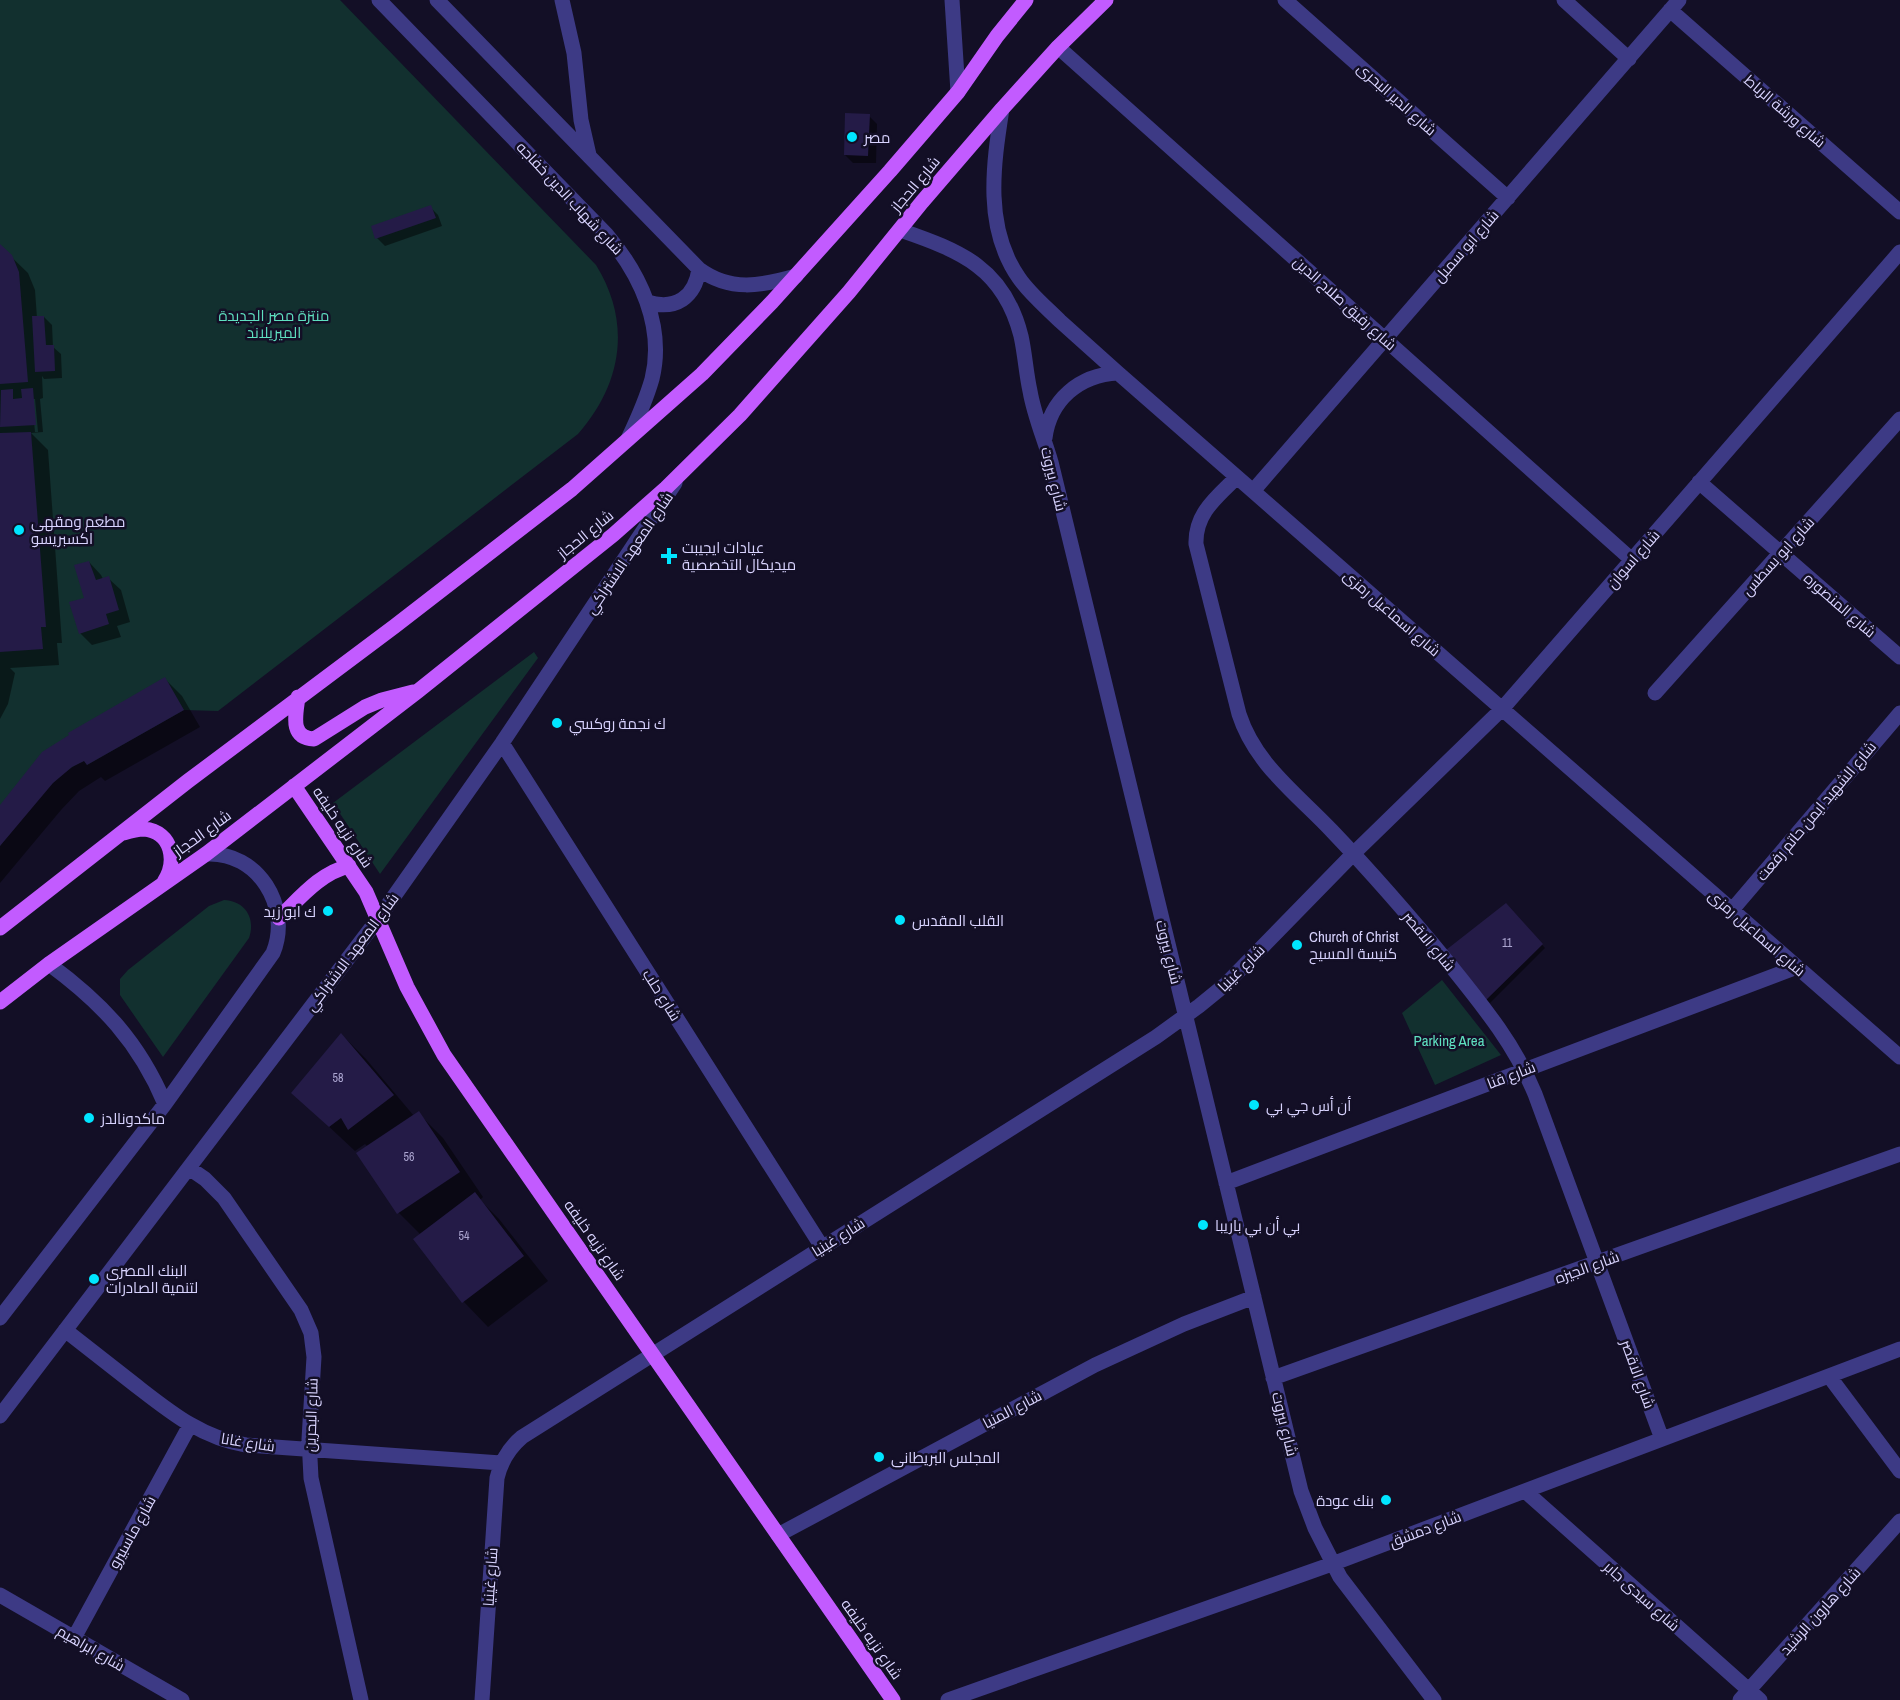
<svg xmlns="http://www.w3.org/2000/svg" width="1900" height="1700" viewBox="0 0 1900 1700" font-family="'Archivo Narrow',Cairo,sans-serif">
<rect width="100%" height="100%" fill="#130f26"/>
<!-- green -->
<path fill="#12302f" d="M 0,0 L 340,0 L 596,265 C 632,323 622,384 578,434 L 218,711 L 184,710 L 87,765 L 84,761 C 51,775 23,819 0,846 Z
M 534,652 L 538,658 L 380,874 L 333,803 Z
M 224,900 C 245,901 256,918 249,938 L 163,1057 L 120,995 L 120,979 L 128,970 L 209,906 Z
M 1442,980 L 1501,1055 L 1435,1085 L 1402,1013 Z"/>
<!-- shadow -->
<path fill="#0007" fill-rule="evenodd" d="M 869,116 L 877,124 L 876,163 L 853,163 L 845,155 Z
M 430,207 L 438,215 L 442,226 L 385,246 L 377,238 Z
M 0,246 L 28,273 L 35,290 L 37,318 L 44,317 L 52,325 L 53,347 L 61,354 L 62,378 L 44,379 L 42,376 L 43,398 L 40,399 L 43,432 L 31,433 L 48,450 L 62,643 L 57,643 L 59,665 L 10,668 L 15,673 L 8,704 L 0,719 ZM 32,399 L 35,399 L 38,432 L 35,432 Z
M 89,562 L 101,575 L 103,579 L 108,578 L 121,590 L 130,622 L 117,626 L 121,637 L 92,645 L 80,633 Z
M 165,679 L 182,696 L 200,727 L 105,781 L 101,777 L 79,791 L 61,810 L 0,883 L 0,809 Z
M 1506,905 L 1545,948 L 1490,1003 L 1486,1000 Z
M 342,1035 L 366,1059 L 414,1116 L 418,1113 L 443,1138 L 483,1197 L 480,1200 L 499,1219 L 548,1281 L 488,1327 L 464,1302 L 421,1235 L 399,1213 L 368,1147 L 365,1144 L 355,1151 L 293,1093 Z"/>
<!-- building -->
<path fill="#241b47" d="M 845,113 L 870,114 L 868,156 L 844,155 Z
M 431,205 L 436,218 L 375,239 L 371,226 Z
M 0,244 L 12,255 L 19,272 L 28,382 L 0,384 Z
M 32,316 L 44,316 L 46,345 L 54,345 L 55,371 L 35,372 Z
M 33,388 L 36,425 L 0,427 L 1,390 L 13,389 L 13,399 L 22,398 L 21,389 Z
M 31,432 L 46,627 L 41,627 L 43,649 L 0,652 L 0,433 Z
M 89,561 L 96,580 L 109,576 L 119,610 L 106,614 L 109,624 L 79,634 L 69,602 L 84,598 L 74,565 Z
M 165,677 L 184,710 L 87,765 L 84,761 L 72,767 L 53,783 L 0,846 L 0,805 L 42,752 L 69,735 L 68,733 Z
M 1506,903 L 1543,944 L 1485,1001 L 1446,950 Z
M 341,1033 L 394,1095 L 348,1130 L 341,1118 L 329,1127 L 291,1093 Z
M 419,1111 L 460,1172 L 397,1214 L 356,1153 Z
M 475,1192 L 524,1256 L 462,1303 L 413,1239 Z"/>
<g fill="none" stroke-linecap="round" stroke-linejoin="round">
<!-- minor -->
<path stroke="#3d3a85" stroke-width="15" d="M 379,0 L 607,235 C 640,274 665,326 652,379 C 646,400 637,420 628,439
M 437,0 L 699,269 C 730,292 761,286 796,276
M 562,0 L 574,53 L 581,120 L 589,155
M 952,0 L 958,92
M 1285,0 L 1508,198
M 1564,0 L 1629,59
M 1670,10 L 1900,212
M 1058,47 L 1632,560
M 1002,109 C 993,166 984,228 1019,278 C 1030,294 1046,307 1060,321 C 1079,338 1099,356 1118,373 L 1900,1057
M 900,230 C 961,251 1004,268 1021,336 C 1025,354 1026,373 1030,391 C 1034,415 1044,438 1051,462 L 1301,1491 L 1315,1528 L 1340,1577 L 1434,1700
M 647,302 C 676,311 695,297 699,269
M 1045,438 C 1050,400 1079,375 1118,373
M 1237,477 C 1217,497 1195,513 1196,544 L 1239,714 C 1255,764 1297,794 1332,831 C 1373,874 1412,919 1450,965 C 1483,1006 1515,1045 1535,1094 L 1662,1439
M 1699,482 L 1900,657
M 1253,491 L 1679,0
M 1655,693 L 1900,419
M 502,743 L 822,1247
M 1732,910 L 1900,713
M 49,964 C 102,1003 139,1042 165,1104
M 189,1168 L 205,1179 L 224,1198 L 301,1310 L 311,1333 L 314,1357 L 309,1439 L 311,1478 L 361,1700
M 1226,1183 L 1797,967
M 0,1318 L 165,1104 L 273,953 C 292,907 258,851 206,854
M 65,1330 C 88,1348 111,1366 134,1384 C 169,1411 201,1438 246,1445 L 501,1463
M 1829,1376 L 1900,1471
M 1273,1378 L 1900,1154
M 0,1416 L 378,919 L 502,743 L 675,483
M 1525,1491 L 1760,1700
M 778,1535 L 1095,1365 L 1184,1324 L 1254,1297
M 0,1595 L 182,1700
M 74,1638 L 190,1425
M 482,1700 L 497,1478 C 501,1461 509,1448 522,1437 L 1156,1037 L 1199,1006 L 1226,984 L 1353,854 L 1502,709 L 1900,252
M 948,1700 L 1332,1564 L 1900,1349
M 1740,1700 L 1900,1521"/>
<!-- major -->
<path stroke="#c25bff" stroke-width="15" d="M 298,697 C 296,714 289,738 314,739 L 365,707 L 382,700 L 413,692
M 294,786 L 366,892 L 407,987 L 444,1055 L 893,1700
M 124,833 C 130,831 137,829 144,829 C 173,832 177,862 164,882
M 279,918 C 300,898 320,873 349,866
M 0,928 L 188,781 L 395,626 L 572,489 L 702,374 L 772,302 L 890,171 L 958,92 L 997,36 L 1026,0
M 0,1002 L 49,964 L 206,854 L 418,691 L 613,535 L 666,488 L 740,415 L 849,292 L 922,202 L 1002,109 L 1058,47 L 1106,0"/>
</g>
<!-- markers -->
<g fill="#00e5ff" stroke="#130f26" stroke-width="2">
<circle cx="852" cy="137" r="6"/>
<circle cx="19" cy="530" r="6"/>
<path d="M666 547h6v6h6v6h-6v6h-6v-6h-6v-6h6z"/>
<circle cx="557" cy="723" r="6"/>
<circle cx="328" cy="911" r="6"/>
<circle cx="900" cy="920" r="6"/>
<circle cx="1297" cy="945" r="6"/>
<circle cx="1254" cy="1105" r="6"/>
<circle cx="89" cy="1118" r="6"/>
<circle cx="1203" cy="1225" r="6"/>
<circle cx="94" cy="1279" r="6"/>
<circle cx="879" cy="1457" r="6"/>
<circle cx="1386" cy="1500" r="6"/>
</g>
<g text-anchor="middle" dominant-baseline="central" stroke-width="5" stroke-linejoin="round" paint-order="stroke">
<!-- number labels -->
<g font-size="12" fill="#aca6d1">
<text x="1507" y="943">11</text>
<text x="338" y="1078">58</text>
<text x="409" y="1157">56</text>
<text x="464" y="1236">54</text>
</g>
<!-- street labels -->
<g font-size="15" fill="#d9d4ff" stroke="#130f26">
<text transform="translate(1397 99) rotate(42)">شارع الدير البحرى</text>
<text transform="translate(1785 111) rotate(41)">شارع ورشة الرباط</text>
<text transform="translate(915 184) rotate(-50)">شارع الحجاز</text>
<text transform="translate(570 198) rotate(47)">شارع شهاب الدين خفاجه</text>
<text transform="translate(1466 246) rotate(-49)">شارع ابو سمبل</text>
<text transform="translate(1345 303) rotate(42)">شارع رفيق صلاح الدين</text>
<text transform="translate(1054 479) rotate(76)">شارع بيروت</text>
<text transform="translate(585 534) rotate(-39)">شارع الحجاز</text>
<text transform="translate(629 553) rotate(-56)">شارع المعهد الاشتراكي</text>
<text transform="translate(1778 556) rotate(-48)">شارع ابو بسطس</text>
<text transform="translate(1633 559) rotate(-49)">شارع اسوان</text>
<text transform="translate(1840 605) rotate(41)">شارع المنصوره</text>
<text transform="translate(1392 613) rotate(41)">شارع اسماعيل رمزى</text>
<text transform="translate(1816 811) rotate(-50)">شارع الشهيد ايمن حاتم رفعت</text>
<text transform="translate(343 827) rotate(56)">شارع نزيه خليفه</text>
<text transform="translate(202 833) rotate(-36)">شارع الحجاز</text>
<text transform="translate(1757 933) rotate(41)">شارع اسماعيل رمزى</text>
<text transform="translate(1429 941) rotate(50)">شارع الاقصر</text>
<text transform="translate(352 952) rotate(-53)">شارع المعهد الاشتراكي</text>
<text transform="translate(1169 952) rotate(76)">شارع بيروت</text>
<text transform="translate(1241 968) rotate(-45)">شارع غينيا</text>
<text transform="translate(662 995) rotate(58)">شارع حلب</text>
<text transform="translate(1511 1075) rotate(-21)">شارع قنا</text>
<text transform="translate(838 1237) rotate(-32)">شارع غينيا</text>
<text transform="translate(595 1240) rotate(55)">شارع نزيه خليفه</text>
<text transform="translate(1587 1267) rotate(-20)">شارع الجيزه</text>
<text transform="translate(1638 1374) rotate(70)">شارع الاقصر</text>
<text transform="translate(1012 1409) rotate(-28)">شارع المنيا</text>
<text transform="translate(311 1415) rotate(-88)">شارع البحرين</text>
<text transform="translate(1285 1424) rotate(76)">شارع بيروت</text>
<text transform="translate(248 1442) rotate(9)">شارع غانا</text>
<text transform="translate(1425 1529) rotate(-21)">شارع دمشق</text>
<text transform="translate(132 1532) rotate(-61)">شارع ماسبيرو</text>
<text transform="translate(490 1577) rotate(-86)">شارع غينيا</text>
<text transform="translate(1642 1596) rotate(42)">شارع سيدى جابر</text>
<text transform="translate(1820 1611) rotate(-48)">شارع هارون الرشيد</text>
<text transform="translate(872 1639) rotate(55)">شارع نزيه خليفه</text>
<text transform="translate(91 1648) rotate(30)">شارع ابراهيم</text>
</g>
<!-- poi labels -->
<g font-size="15" fill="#d9d4ff" stroke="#130f26" text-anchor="start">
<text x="864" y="137">مصر</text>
<text x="31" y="521">مطعم ومقهى<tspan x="31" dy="17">اكسبريسو</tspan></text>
<text x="682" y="547">عيادات ايجيبت<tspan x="682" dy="17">ميديكال التخصصية</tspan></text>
<text x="569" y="723">ك نجمة روكسي</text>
<text x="316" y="911" text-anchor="end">ك ابو زيد</text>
<text x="912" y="920">القلب المقدس</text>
<text x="1309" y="936">Church of Christ<tspan x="1309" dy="17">كنيسة المسيح</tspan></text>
<text x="1266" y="1105">أن أس جي بي</text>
<text x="101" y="1118">ماكدونالدز</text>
<text x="1215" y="1225">بي أن بي باريبا</text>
<text x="106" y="1270">البنك المصرى<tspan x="106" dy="17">لتنمية الصادرات</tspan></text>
<text x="891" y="1457">المجلس البريطانى</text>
<text x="1374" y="1500" text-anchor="end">بنك عودة</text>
</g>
<!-- park labels -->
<g font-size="15" fill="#5fe0c0" stroke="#130f26">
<text x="274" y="315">منتزة مصر الجديدة<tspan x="274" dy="17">الميريلاند</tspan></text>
<text x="1449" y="1040">Parking Area</text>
</g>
</g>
</svg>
